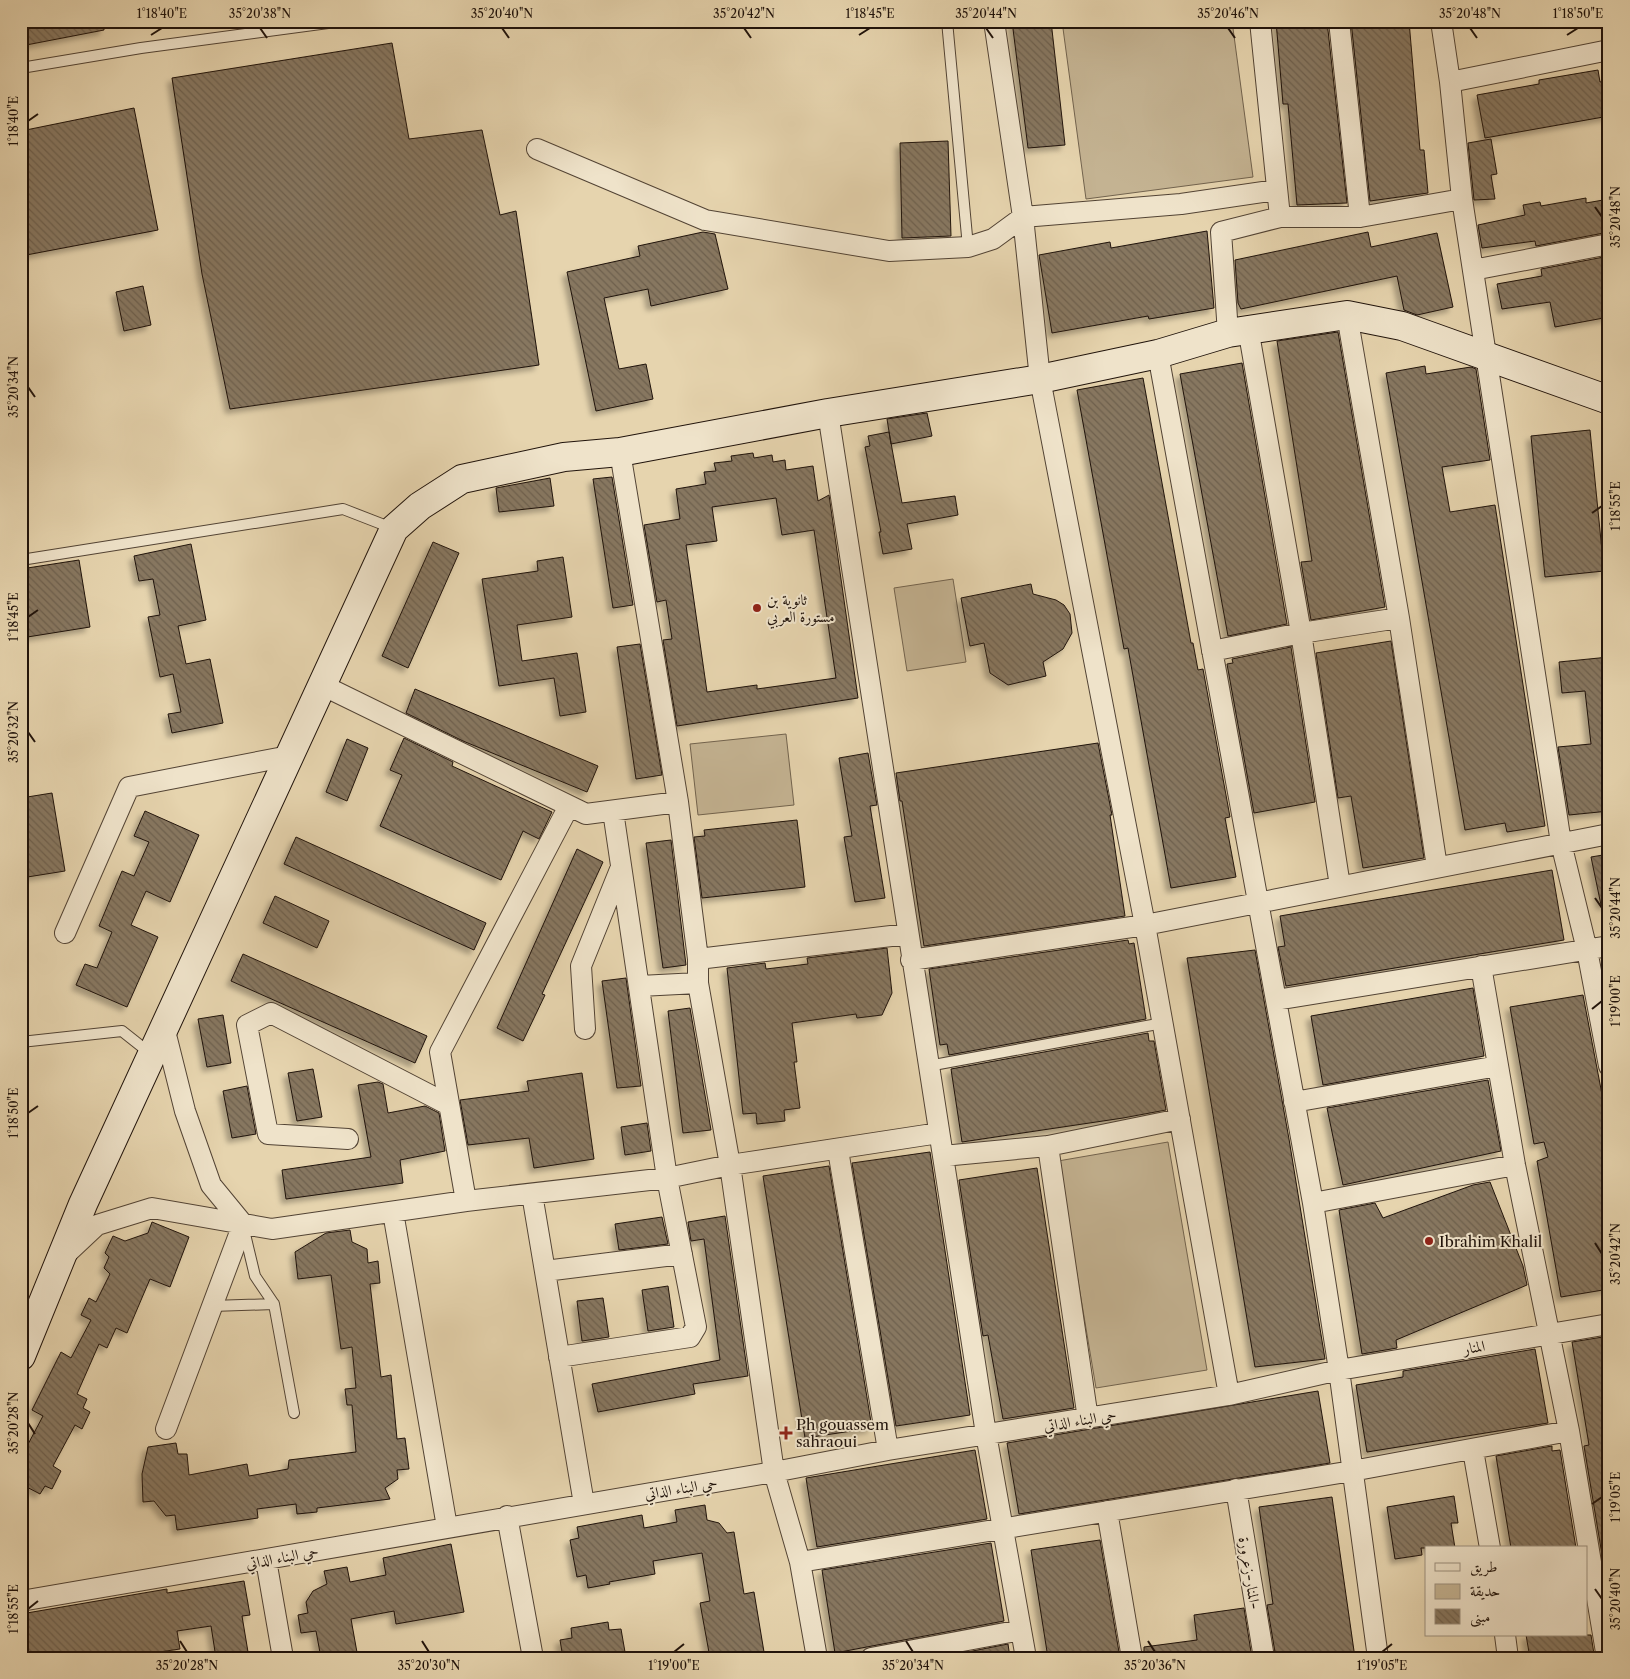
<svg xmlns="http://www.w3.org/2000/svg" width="1630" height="1679" viewBox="0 0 1630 1679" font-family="'Libre Caslon Text',Amiri,serif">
<defs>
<pattern id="building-back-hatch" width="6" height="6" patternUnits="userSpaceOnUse" patternTransform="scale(1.25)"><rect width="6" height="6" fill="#877760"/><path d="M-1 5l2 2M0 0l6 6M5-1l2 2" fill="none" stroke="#6e604d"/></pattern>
<filter id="shadow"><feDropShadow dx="-4.5" dy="4.5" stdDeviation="2.5" flood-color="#0004"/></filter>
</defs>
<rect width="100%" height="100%" fill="#e6d4ae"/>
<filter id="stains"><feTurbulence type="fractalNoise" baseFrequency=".004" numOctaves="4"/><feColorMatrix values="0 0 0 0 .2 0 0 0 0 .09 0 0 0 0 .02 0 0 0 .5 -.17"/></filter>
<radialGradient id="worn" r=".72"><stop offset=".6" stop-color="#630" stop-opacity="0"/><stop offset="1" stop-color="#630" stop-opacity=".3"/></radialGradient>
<!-- green -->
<path fill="#c4b392" stroke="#72634e" d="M 1062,21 L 1232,21 L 1253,177 L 1086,199 Z
M 953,579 L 966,662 L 907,671 L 894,588 Z
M 786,734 L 794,805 L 698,815 L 690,744 Z
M 1168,1142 L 1207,1370 L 1096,1388 L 1058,1161 Z"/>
<!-- building -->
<path fill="url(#building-back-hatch)" stroke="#20130b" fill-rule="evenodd" filter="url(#shadow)" d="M 21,21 L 104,21 L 104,30 L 21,46 Z
M 1012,21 L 1051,21 L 1065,145 L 1028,148 Z
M 1276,21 L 1327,21 L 1347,203 L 1297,205 L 1288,104 L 1283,104 Z
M 1351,21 L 1409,21 L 1420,150 L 1424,150 L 1428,193 L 1370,201 Z
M 392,43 L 409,139 L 482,130 L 500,215 L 516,211 L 539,365 L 230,409 L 202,274 L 172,78 Z
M 1598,70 L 1600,82 L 1609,80 L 1609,116 L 1485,138 L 1477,95 L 1539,84 L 1539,80 Z
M 134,108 L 158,230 L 21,256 L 21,131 Z
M 1491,139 L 1497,174 L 1491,175 L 1495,199 L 1474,200 L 1468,143 Z
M 948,141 L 951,236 L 902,238 L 900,143 Z
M 1586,198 L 1586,203 L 1609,199 L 1609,232 L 1536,246 L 1535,241 L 1482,248 L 1478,225 L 1525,215 L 1523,205 L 1540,202 L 1541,206 Z
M 1207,231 L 1214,308 L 1149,319 L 1148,316 L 1052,333 L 1039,255 L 1110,242 L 1111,248 Z
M 703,232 L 715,234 L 728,289 L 651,306 L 648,289 L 604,298 L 619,369 L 646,364 L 653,399 L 596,411 L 567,272 L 640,256 L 638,246 Z
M 1368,232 L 1371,247 L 1437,233 L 1453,307 L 1417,315 L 1404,310 L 1397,276 L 1241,309 L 1238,303 L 1235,260 Z
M 1609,256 L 1609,317 L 1555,327 L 1550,302 L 1502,309 L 1497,284 L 1542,276 L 1541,269 Z
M 143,286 L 151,325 L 124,331 L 116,292 Z
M 1338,332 L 1385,607 L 1311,620 L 1301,562 L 1312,561 L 1277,341 Z
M 1242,363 L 1287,624 L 1228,636 L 1180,374 Z
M 1425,366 L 1426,374 L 1471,367 L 1476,369 L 1490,460 L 1442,467 L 1450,512 L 1495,505 L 1545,826 L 1507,832 L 1505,823 L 1465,830 L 1386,373 Z
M 1143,378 L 1191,643 L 1193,643 L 1198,670 L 1203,669 L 1230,817 L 1225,818 L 1236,877 L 1171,888 L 1128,648 L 1124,649 L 1077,390 Z
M 927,413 L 932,436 L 891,444 L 887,419 Z
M 1590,430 L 1604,571 L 1545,577 L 1531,436 Z
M 889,432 L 902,503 L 955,496 L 958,515 L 907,524 L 912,549 L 883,554 L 879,532 L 881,532 L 865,447 L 870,446 L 868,436 Z
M 753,453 L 754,458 L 772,455 L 773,462 L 785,460 L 786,470 L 813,466 L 818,501 L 829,495 L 858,698 L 677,726 L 663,640 L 672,639 L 666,600 L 657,602 L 644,525 L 680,519 L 676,489 L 706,484 L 704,472 L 716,471 L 714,463 L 732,461 L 731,456 ZM 776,498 L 782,535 L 814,530 L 836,678 L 757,689 L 757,685 L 707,692 L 686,545 L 717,541 L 712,507 Z
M 612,477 L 633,605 L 613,608 L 593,479 Z
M 550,478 L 554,506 L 499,512 L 496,488 Z
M 433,542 L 459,553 L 408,668 L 382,656 Z
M 191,544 L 206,620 L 178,626 L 186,664 L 210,659 L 223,723 L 172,733 L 168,714 L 181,712 L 173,674 L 160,677 L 148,617 L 160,615 L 153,579 L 139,581 L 134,556 Z
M 563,557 L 572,617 L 517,625 L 522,661 L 577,653 L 586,712 L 560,716 L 554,678 L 499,686 L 482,579 L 538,571 L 537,561 Z
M 79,560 L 90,627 L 21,638 L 21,569 Z
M 1031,584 L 1033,594 L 1056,600 L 1064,605 L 1070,614 L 1072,633 L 1063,649 L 1043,662 L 1046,676 L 1008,685 L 990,673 L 984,643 L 970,646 L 961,598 Z
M 1391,641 L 1424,858 L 1363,868 L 1351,796 L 1338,798 L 1316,653 Z
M 640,644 L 662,775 L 636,779 L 617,647 Z
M 1291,647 L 1315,802 L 1254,813 L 1227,664 L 1233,663 L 1232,659 Z
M 1609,657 L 1609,811 L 1569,815 L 1558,747 L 1591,744 L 1585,691 L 1562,693 L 1559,662 Z
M 415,689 L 598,766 L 587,792 L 463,741 L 406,713 Z
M 404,738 L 453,762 L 452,766 L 552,812 L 539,839 L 523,831 L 501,880 L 380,826 L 402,775 L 390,770 Z
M 347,739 L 368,748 L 347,801 L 326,792 Z
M 1098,743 L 1112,815 L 1110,815 L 1125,916 L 924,946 L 902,801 L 900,801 L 896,773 Z
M 868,753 L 877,805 L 870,806 L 885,898 L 855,902 L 844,837 L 852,836 L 839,758 Z
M 52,793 L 65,871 L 21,878 L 21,857 L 24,857 L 21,837 L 21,798 Z
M 145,811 L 199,835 L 170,902 L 146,891 L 131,925 L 158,937 L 127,1007 L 76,985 L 85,964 L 97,968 L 112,932 L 99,926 L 122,871 L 134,876 L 149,842 L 134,836 Z
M 797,820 L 805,887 L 702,898 L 694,837 L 705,836 L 704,830 Z
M 296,837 L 486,923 L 474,950 L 284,864 Z
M 671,840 L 686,965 L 663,968 L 646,843 Z
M 577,849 L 603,862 L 542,994 L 545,995 L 523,1041 L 497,1028 Z
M 1609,854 L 1609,904 L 1601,905 L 1591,857 Z
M 1552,870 L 1564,940 L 1286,986 L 1278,947 L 1285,946 L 1280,916 Z
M 275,896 L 329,921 L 317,948 L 263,923 Z
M 1128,940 L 1129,944 L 1134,943 L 1146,1019 L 949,1055 L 947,1044 L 940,1045 L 929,969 Z
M 887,948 L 892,993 L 882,1015 L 857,1018 L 856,1014 L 792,1023 L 797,1062 L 794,1062 L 800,1108 L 784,1110 L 785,1121 L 757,1124 L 756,1113 L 743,1114 L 727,968 L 765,963 L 766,969 L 808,964 L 807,958 Z
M 1255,950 L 1289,1139 L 1325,1359 L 1255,1367 L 1187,958 Z
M 243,954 L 427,1036 L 415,1063 L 231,981 Z
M 626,978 L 641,1086 L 617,1088 L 602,981 Z
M 1473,988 L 1484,1056 L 1323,1085 L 1311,1016 Z
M 1583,995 L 1609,1131 L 1609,1289 L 1561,1297 L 1537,1161 L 1548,1157 L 1544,1142 L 1534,1144 L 1510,1007 Z
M 690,1008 L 711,1130 L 683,1133 L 668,1011 Z
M 223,1015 L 231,1063 L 207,1067 L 198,1019 Z
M 1148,1033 L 1149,1041 L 1154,1041 L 1166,1110 L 1123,1118 L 962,1142 L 951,1069 Z
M 313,1069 L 322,1117 L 297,1121 L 288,1073 Z
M 582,1073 L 594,1159 L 534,1168 L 529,1138 L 468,1145 L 460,1100 L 529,1091 L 527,1081 Z
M 1488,1080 L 1501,1151 L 1343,1185 L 1327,1108 Z
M 378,1082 L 383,1084 L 388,1113 L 425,1106 L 439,1113 L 445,1151 L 400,1160 L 403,1183 L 286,1199 L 282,1170 L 371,1157 L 358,1085 Z
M 247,1086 L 256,1134 L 232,1138 L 223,1091 Z
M 647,1123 L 651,1151 L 625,1155 L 621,1127 Z
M 930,1152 L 970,1415 L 896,1426 L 852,1163 Z
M 829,1166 L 872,1428 L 805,1438 L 763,1176 Z
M 1037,1168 L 1074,1408 L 1003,1419 L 988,1335 L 983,1336 L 959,1180 Z
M 1490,1182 L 1523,1266 L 1527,1285 L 1396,1340 L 1397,1348 L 1362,1354 L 1339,1210 L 1375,1203 L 1383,1218 L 1473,1185 Z
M 725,1216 L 748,1376 L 693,1384 L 695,1394 L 598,1412 L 592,1384 L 720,1360 L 704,1239 L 691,1241 L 688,1222 Z
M 662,1217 L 668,1244 L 619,1250 L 615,1224 Z
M 152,1222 L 189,1237 L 170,1287 L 150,1279 L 127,1333 L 116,1328 L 107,1348 L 99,1344 L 77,1394 L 87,1399 L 83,1408 L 90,1412 L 82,1429 L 75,1425 L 53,1466 L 61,1471 L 52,1489 L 45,1486 L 40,1494 L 21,1484 L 21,1445 L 26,1448 L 43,1416 L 32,1410 L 61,1352 L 71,1358 L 91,1320 L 81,1315 L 89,1298 L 96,1302 L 110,1274 L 104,1268 L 109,1257 L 105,1253 L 113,1236 L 125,1241 L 148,1233 Z
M 350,1230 L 352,1242 L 367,1249 L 368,1263 L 378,1261 L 380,1283 L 370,1284 L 381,1377 L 391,1375 L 397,1439 L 405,1438 L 409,1469 L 397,1470 L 398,1479 L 385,1488 L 390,1499 L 317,1508 L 317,1512 L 297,1514 L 296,1504 L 257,1509 L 258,1518 L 177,1530 L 175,1515 L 166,1516 L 154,1501 L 143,1502 L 142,1474 L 148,1447 L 176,1443 L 178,1454 L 187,1454 L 189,1475 L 247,1464 L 249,1476 L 288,1469 L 289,1460 L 356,1452 L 352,1405 L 347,1405 L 345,1389 L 356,1388 L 352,1347 L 341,1349 L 331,1275 L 298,1279 L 295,1252 L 326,1233 Z
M 668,1286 L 674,1327 L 648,1331 L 642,1290 Z
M 603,1298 L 609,1337 L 582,1341 L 577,1301 Z
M 1609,1336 L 1609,1597 L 1584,1446 L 1589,1445 L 1572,1342 Z
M 1535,1349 L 1548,1423 L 1367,1452 L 1356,1385 L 1403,1377 L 1403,1371 Z
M 1318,1391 L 1330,1463 L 1019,1514 L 1007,1443 Z
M 1552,1446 L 1552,1451 L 1560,1450 L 1576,1548 L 1511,1548 L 1496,1456 Z
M 975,1450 L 987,1519 L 817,1547 L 806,1478 Z
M 1454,1496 L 1458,1523 L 1451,1523 L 1455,1548 L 1421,1548 L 1422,1555 L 1395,1559 L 1387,1507 Z
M 1332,1497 L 1355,1658 L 1276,1658 L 1267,1605 L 1273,1604 L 1259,1507 Z
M 705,1505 L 707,1520 L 719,1523 L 727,1533 L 734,1532 L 744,1594 L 754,1592 L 765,1658 L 710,1658 L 700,1603 L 710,1601 L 702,1553 L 653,1561 L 655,1574 L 609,1582 L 610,1584 L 588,1588 L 586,1575 L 577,1577 L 570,1540 L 579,1538 L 577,1527 L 642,1515 L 644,1528 L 677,1522 L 675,1510 Z
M 1100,1540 L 1120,1658 L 1048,1658 L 1031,1550 Z
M 991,1543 L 1004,1621 L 835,1653 L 822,1570 Z
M 451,1544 L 464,1612 L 396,1624 L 394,1611 L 351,1619 L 358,1658 L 321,1658 L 316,1631 L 301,1633 L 298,1615 L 308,1613 L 306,1602 L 313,1591 L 327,1584 L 324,1571 L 347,1567 L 350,1582 L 386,1575 L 383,1558 Z
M 244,1581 L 250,1615 L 242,1616 L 249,1658 L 216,1658 L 211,1626 L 177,1631 L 180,1649 L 117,1658 L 21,1658 L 21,1614 L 167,1589 L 167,1593 Z
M 1244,1608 L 1252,1658 L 1144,1658 L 1144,1647 L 1197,1640 L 1194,1615 Z
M 608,1622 L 609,1630 L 621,1629 L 625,1652 L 616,1654 L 616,1658 L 563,1658 L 560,1640 L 572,1638 L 571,1628 Z
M 1526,1635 L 1591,1635 L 1594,1654 L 1572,1658 L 1530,1658 Z
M 1008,1644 L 1010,1658 L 937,1658 Z"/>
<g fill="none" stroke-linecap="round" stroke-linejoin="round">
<defs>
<path id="lane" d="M 947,21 L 968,247
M 21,68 L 141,48 L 343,21
M 21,560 L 343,509 L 392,528
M 21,1042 L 122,1031 L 151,1054
M 928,1066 L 1163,1023
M 244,1230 L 255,1276 L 274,1304
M 212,1306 L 274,1304 L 294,1413"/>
<path id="street" d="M 994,21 L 1023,217 L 1040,379 L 1145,925 L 1229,1395
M 1339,21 L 1360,217
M 1441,21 L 1450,82 L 1462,199 L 1561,843 L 1587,950 L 1609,1066
M 1450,82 L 1609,50
M 537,149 L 705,220 L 889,251 L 968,247 L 993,239 L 1023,217 L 1181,204 L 1277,190
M 1280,217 L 1360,217 L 1462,199
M 1473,270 L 1609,244
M 1347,315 L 1399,618 L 1437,867
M 1248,328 L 1301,633 L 1340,886
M 1228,333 L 1221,232 L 1280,217 L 1260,21
M 1158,354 L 1313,1203 L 1339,1370 L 1378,1658
M 828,413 L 986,1434 L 1026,1658
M 620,452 L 678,802 L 698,959 L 698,983 L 730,1165 L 774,1472 L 800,1562 L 817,1658
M 1212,651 L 1301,633 L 1399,618
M 322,685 L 586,814 L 678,802
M 65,933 L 129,787 L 289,756
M 698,959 L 908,934
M 911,960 L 1145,925 L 1609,834
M 1481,966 L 1515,1165 L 1569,1431 L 1607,1658
M 640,986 L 698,983
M 1276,1000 L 1609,946
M 164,1027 L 185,1111 L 211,1185 L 243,1224 L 166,1429
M 585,1029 L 581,966 L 621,867
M 1294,1102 L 1498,1066
M 348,1139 L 268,1134 L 247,1025 L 271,1013 L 449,1105
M 1048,1146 L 1088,1419
M 838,1150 L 888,1450
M 943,1156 L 1048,1146 L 1180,1119
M 532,1194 L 584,1504
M 466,1201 L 440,1052 L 569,806
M 1313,1203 L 1515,1165
M 393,1212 L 447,1527
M 64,1256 L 97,1225 L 152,1208 L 272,1229 L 466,1201 L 667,1178 L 730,1165 L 939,1133
M 545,1271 L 682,1254
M 559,1357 L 690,1337 L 696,1327 L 667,1178 L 613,811
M 1473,1450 L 1490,1548
M 1236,1489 L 1264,1658
M 1107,1511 L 1132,1658
M 507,1516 L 533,1658
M 266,1560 L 283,1658
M 800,1562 L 1352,1471 L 1569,1431
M 21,1601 L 774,1472 L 888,1450 L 1229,1395 L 1339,1370 L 1609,1324
M 1505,1635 L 1508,1658
M 871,1658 L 1021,1630"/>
<path id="secondary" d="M 21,1356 L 83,1204 L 394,529 L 420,506 L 462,479 L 564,457 L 620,452 L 828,413 L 1040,379 L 1158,354 L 1228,333 L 1347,315 L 1402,326 L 1609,400"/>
</defs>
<!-- lane casing -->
<use href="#lane" stroke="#524334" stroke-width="12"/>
<!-- street casing -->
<use href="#street" stroke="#524334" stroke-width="22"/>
<!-- secondary casing -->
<use href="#secondary" stroke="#20130b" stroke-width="30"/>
<!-- lane -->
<use href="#lane" stroke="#efe3ca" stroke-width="10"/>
<!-- street -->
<use href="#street" stroke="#efe3ca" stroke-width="20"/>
<!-- secondary -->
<use href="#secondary" stroke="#efe3ca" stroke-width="28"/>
</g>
<!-- ticks -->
<path fill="none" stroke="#20130b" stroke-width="2" d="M 260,28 L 267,38M 502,28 L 509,38M 744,28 L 751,38M 986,28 L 993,38M 1228,28 L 1235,38M 1470,28 L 1477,38M 151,35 L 162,28M 859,35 L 870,28M 1567,35 L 1578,28M 28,121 L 38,114M 1595,207 L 1602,217M 28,387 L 35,397M 1592,513 L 1602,506M 28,617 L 38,610M 28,732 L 35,742M 1595,898 L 1602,908M 1592,1009 L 1602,1001M 28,1113 L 38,1106M 1595,1243 L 1602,1254M 28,1423 L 35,1434M 1592,1504 L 1602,1497M 1595,1589 L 1602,1599M 28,1609 L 38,1601M 180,1641 L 187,1652M 422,1641 L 429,1652M 906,1641 L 913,1652M 1148,1641 L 1155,1652M 674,1652 L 684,1644M 1382,1652 L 1392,1644"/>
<!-- markers -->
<g fill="#8f2418" stroke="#efe3ca" stroke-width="2">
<circle cx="757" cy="608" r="5"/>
<circle cx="1429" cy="1241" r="5"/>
<path d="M783.5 1425.5h5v5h5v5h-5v5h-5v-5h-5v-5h5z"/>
</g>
<g text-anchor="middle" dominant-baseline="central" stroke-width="4" stroke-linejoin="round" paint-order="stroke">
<!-- poi labels -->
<g font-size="15" fill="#20130b" stroke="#efe3ca" text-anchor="start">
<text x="767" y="599">ثانوية بن<tspan x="767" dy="17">مستورة العربي</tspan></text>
<text x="1439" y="1241">Ibrahim Khalil</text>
<text x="796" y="1424">Ph gouassem<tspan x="796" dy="17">sahraoui</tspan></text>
</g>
<!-- street labels -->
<g font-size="15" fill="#20130b" stroke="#efe3ca">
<text transform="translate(1474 1347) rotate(-10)">المنار</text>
<text transform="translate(1080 1420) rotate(-9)">حي البناء الذاتي</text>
<text transform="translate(681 1488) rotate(-9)">حي البناء الذاتي</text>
<text transform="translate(282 1557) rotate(-10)">حي البناء الذاتي</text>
<text transform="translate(1250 1573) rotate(81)">المنار-زعرورة-</text>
</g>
</g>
<!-- margin -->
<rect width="1630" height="1679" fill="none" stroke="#e6d4ae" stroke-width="55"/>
<!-- legend -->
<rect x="1425" y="1546" width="162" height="90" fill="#efe3ca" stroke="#9c907e"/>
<rect x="1435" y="1563" width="25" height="8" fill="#efe3ca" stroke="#9c907e"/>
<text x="1470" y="1572" font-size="15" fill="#20130b">طريق</text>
<rect x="1435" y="1584" width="25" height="15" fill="#c4b392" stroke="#9c907e"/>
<text x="1470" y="1596" font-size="15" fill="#20130b">حديقة</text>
<rect x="1435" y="1609" width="25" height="15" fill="url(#building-back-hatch)" stroke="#9c907e"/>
<text x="1470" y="1622" font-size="15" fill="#20130b">مبنى</text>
<rect x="28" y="28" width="1574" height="1624" fill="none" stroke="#20130b" stroke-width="2"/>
<g font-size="12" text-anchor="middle" fill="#20130b">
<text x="162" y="18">1°18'40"E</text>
<text x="260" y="18">35°20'38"N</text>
<text x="502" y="18">35°20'40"N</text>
<text x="744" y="18">35°20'42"N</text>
<text x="870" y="18">1°18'45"E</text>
<text x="986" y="18">35°20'44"N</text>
<text x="1228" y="18">35°20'46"N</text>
<text x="1470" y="18">35°20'48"N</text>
<text x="1578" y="18">1°18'50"E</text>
<text transform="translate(14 121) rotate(-90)" y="4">1°18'40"E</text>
<text transform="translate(1616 217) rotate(-90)" y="4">35°20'48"N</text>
<text transform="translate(14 387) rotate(-90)" y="4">35°20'34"N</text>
<text transform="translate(1616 506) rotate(-90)" y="4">1°18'55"E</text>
<text transform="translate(14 617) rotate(-90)" y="4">1°18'45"E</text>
<text transform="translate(14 732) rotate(-90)" y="4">35°20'32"N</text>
<text transform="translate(1616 908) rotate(-90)" y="4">35°20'44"N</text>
<text transform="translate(1616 1001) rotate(-90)" y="4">1°19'00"E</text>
<text transform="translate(14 1113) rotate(-90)" y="4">1°18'50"E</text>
<text transform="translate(1616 1254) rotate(-90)" y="4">35°20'42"N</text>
<text transform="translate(14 1423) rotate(-90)" y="4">35°20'28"N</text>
<text transform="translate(1616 1497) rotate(-90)" y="4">1°19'05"E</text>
<text transform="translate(1616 1599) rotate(-90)" y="4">35°20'40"N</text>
<text transform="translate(14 1609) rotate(-90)" y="4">1°18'55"E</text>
<text x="187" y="1670">35°20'28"N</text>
<text x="429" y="1670">35°20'30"N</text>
<text x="674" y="1670">1°19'00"E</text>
<text x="913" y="1670">35°20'34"N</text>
<text x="1155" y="1670">35°20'36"N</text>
<text x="1382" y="1670">1°19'05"E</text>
</g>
<rect width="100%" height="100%" filter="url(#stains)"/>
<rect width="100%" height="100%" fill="url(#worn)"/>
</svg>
